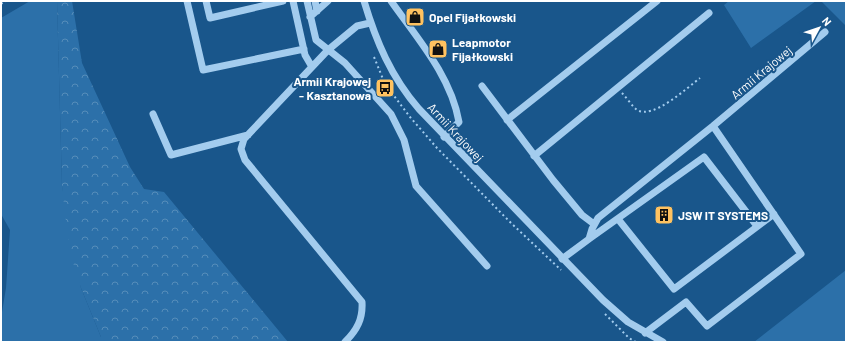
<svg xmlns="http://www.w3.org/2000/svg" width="847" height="343" viewBox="0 0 847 343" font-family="Barlow,sans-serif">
<defs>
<pattern id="forest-crowns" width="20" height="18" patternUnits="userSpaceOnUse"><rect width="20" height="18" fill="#2c70a9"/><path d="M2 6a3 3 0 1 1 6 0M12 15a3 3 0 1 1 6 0" fill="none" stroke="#568dba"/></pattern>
</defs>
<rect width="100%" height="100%" fill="#19568b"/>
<!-- grass -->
<path fill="#2c70a9" d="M 30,1 L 57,1 L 62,186 L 81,288 L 103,342 L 1,342 L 1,318 L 6,288 L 10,230 L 1,214 L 1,18 Z
M 729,1 L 816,1 L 751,48 L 724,5 Z
M 821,1 L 846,1 L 846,26 Z
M 846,270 L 846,341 L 754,342 Z"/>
<!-- forest -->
<path fill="url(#forest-crowns)" d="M 57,1 L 72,1 L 82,63 L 130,167 L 144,189 L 164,192 L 288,342 L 101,342 L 101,337 L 81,288 L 72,259 L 67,231 L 62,186 Z"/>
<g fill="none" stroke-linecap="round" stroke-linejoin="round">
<!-- path -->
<path stroke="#a3ccee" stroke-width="2" stroke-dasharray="2 3" stroke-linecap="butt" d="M 1,4 L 6,1
M 374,57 L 385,84 L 410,117 L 437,148 L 511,223 L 561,270
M 622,93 C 627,98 632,106 637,110 C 653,120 688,87 700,78
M 605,314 L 629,338 L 636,342"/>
<!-- minor -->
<path stroke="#a3ccee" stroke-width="7" d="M 187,1 L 203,70 L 304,49
M 206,1 L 210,18 L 283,1
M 293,1 L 305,55 L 312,67
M 307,1 L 316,40 L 345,63 L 391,114 L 404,140 L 416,186 L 487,266
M 315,1 L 317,11
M 364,1 C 376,41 391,77 419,109 L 603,300 L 628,322 L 663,342
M 391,1 C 417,38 451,76 459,122 L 444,137
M 310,17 L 328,1
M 482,86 L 553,180 L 582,215 L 594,224
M 153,114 L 171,155 L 248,135
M 507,120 L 657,1
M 534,156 L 709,13
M 618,219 L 674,289 L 774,214
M 589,239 L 704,157 L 757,226
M 562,259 L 589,239 L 592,229 L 598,218 L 713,126 L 825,32
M 645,333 L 686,302 L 707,326 L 801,254 L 713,126
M 345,342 C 357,330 363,319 362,302 L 245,160 L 241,149 L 244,139 L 328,50 L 357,26 L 370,23"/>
</g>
<!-- icons -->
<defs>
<symbol id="shop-square" viewBox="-11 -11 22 22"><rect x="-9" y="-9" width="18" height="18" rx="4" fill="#ffc260" stroke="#19568b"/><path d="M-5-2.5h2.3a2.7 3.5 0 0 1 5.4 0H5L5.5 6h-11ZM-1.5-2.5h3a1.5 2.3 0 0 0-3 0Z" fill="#111"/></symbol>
<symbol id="bus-square" viewBox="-11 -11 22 22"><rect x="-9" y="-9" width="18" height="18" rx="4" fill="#ffc260" stroke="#19568b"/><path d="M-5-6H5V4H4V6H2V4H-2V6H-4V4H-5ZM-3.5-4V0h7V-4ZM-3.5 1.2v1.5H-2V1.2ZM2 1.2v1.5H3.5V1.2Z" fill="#111"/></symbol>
<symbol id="building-square" viewBox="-11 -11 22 22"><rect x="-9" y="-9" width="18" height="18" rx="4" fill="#ffc260" stroke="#19568b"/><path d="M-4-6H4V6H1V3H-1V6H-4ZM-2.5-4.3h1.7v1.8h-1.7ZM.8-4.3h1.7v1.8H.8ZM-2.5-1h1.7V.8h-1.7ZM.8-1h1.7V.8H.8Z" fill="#111"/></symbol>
</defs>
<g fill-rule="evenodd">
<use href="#shop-square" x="404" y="6" width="22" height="22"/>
<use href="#shop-square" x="427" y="38" width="22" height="22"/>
<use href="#bus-square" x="374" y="77" width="22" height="22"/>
<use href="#building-square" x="653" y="204" width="22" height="22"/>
</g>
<g text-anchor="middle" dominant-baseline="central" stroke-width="4" stroke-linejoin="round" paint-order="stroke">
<!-- poi labels -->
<g font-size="12" font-weight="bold" fill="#fff" stroke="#19568b" text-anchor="start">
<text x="429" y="17">Opel Fijałkowski</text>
<text x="452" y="42">Leapmotor<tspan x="452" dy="14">Fijałkowski</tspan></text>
<text x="371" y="81" text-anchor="end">Armii Krajowej<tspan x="371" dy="14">- Kasztanowa</tspan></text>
<text x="678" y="215">JSW IT SYSTEMS</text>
</g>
<!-- street labels -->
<g font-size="12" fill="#fff" stroke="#19568b">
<text transform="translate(761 72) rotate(-40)">Armii Krajowej</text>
<text transform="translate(456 132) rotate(47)">Armii Krajowej</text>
</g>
</g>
<!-- border -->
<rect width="847" height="343" fill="none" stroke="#ffffff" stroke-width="4"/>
<!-- north arrow -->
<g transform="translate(819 28) rotate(50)" stroke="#19568b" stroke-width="3" paint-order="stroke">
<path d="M0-3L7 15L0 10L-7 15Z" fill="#ffffff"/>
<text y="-6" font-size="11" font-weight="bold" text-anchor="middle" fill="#ffffff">N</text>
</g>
</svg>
